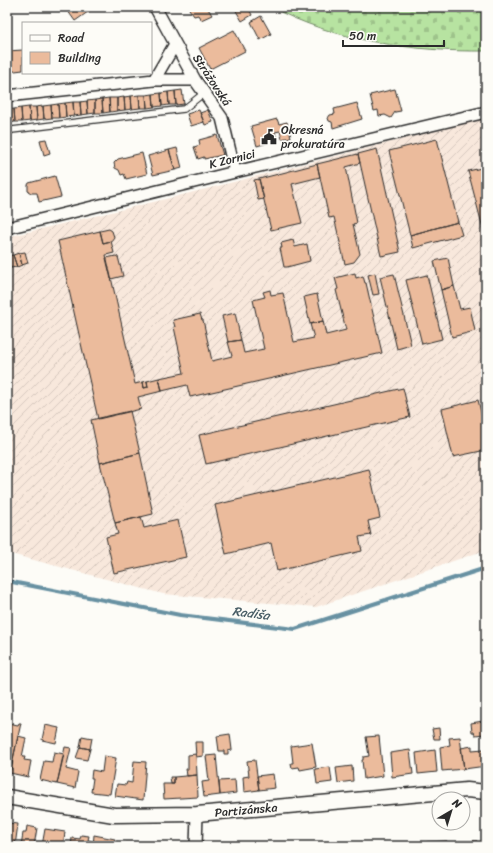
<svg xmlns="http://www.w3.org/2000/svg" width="493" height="853" viewBox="0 0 493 853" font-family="Sriracha,sans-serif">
<defs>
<pattern id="industrial-furrows" width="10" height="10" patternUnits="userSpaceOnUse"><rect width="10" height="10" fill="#f8e8dc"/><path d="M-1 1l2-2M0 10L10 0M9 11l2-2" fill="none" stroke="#d5c7bd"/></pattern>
<pattern id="cemetery-stones" width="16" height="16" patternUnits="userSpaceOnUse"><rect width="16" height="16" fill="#b7e3a1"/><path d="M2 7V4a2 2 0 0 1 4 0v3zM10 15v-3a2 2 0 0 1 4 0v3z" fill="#9ec38b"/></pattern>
</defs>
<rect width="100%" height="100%" fill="#fdfcf7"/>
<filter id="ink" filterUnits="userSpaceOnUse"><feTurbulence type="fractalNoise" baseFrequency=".025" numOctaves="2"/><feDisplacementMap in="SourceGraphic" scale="8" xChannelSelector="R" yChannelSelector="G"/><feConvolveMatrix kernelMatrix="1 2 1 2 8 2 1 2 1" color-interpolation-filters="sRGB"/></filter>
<g filter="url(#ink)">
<!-- industrial -->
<path fill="url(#industrial-furrows)" d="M 486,118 L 486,550 L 316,607 L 163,594 L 7,553 L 7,237 L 174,197 Z"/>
<!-- cemetery -->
<path fill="url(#cemetery-stones)" stroke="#718766" d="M 271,7 L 486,7 L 486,51 C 415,52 334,41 271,7 Z"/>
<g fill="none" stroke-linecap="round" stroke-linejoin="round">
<!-- stream -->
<path stroke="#6891a2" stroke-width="4" d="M 7,581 L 180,615 L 295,629 L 486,568"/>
</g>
<!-- building -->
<path fill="#ebbb9c" stroke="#2b2b2b" d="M 65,7 L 95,7 L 75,21 Z
M 193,7 L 207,7 L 212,15 L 201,20 L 198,15 L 194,16 L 189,9 Z
M 238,7 L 248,7 L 252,15 L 242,21 L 235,9 Z
M 261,16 L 271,34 L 260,40 L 251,22 Z
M 234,30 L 245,51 L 210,69 L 199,48 Z
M 23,50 L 23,70 L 7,72 L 7,51 Z
M 395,89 L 401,111 L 395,112 L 391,118 L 385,115 L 379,116 L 378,110 L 374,111 L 370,95 Z
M 182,90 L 184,104 L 176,105 L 175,91 Z
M 175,91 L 176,105 L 169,105 L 168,92 Z
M 168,92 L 169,105 L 162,106 L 161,93 Z
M 161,93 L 162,106 L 154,107 L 153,94 Z
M 153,94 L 154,107 L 147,108 L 146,95 Z
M 139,95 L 140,108 L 132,109 L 131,96 Z
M 139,95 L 146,95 L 147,108 L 140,108 Z
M 131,96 L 132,109 L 125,110 L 124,97 Z
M 124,97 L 125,110 L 117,111 L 117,98 Z
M 109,98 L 117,98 L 117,111 L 110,112 Z
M 109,98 L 110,112 L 103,113 L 102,99 Z
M 102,99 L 103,113 L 95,113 L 95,100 Z
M 95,100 L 95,113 L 88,114 L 87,101 Z
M 87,101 L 88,114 L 81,115 L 80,102 Z
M 73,102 L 80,102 L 81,115 L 74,116 Z
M 73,102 L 74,116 L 66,117 L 65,103 Z
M 65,103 L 66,117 L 59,118 L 58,104 Z
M 357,103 L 362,119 L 333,128 L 332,122 L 329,121 L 328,118 L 330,115 L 335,114 L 334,109 Z
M 58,104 L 59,118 L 52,118 L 51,105 Z
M 51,105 L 52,118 L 44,119 L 43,106 Z
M 43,106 L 44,119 L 37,120 L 36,107 Z
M 29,107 L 36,107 L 37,120 L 30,121 Z
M 29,107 L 30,121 L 22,122 L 21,108 Z
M 21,108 L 22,122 L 15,122 L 14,109 Z
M 14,109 L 15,122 L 8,123 L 7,110 Z
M 199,110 L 204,122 L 191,126 L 187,114 Z
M 208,110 L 213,122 L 205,125 L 200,113 Z
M 277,119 L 279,124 L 287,122 L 291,137 L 282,139 L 280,131 L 275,132 L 277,140 L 257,146 L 251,126 Z
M 217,135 L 223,155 L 204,159 L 204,157 L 198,159 L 194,147 L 200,145 L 199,140 Z
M 46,139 L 50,153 L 44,155 L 40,140 Z
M 437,139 L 458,222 L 410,235 L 389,151 Z
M 177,148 L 182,168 L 175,170 L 169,150 Z
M 377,149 L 400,252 L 381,256 L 358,154 Z
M 169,150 L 175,170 L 153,175 L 148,156 Z
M 142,153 L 147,174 L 126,179 L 124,174 L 121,175 L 119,170 L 115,168 L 114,163 L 118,159 Z
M 358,154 L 360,163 L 346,167 L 357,223 L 353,224 L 360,254 L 354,262 L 345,264 L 334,217 L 329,218 L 317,164 Z
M 317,164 L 320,177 L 292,184 L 302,223 L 271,230 L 259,179 Z
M 486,167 L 486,240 L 468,171 Z
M 55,176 L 61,197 L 39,202 L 37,193 L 31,193 L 28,191 L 28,185 L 29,183 Z
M 259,179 L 264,199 L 258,200 L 254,180 Z
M 458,222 L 462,235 L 413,248 L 410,235 Z
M 109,229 L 112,231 L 114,237 L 111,241 L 103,243 L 100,231 Z
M 100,231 L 103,243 L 111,241 L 114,253 L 106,255 L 135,384 L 143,382 L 144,388 L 148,387 L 147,381 L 159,378 L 162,391 L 138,397 L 141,409 L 98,419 L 58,241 Z
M 293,240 L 295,247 L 307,244 L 310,261 L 287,267 L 284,267 L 280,248 L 282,248 L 281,243 Z
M 25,252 L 28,263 L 22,265 L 19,253 Z
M 19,253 L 22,265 L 17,267 L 13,255 Z
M 13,255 L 17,267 L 10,268 L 7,256 Z
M 116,256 L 118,257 L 123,276 L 111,279 L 106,258 Z
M 7,257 L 10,268 L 7,269 Z
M 448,258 L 454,286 L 441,290 L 434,261 Z
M 355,273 L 356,278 L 363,276 L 365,283 L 366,283 L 382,353 L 190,397 L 187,385 L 162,391 L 159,378 L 184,373 L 174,327 L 175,327 L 173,320 L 200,314 L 202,320 L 203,320 L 212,361 L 232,356 L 228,342 L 241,340 L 244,353 L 264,349 L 253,300 L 265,297 L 263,292 L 270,290 L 271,295 L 283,293 L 294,342 L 314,338 L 310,324 L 323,321 L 326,335 L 346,330 L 336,290 L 338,289 L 335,278 Z
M 375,273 L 379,294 L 373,295 L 368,275 Z
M 394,274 L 411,345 L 397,349 L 380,277 Z
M 427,275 L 442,339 L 422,344 L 406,280 Z
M 454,286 L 460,309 L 470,307 L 475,331 L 452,337 L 441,290 Z
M 317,294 L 323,321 L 310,324 L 304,297 Z
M 235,313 L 241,340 L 228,342 L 222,316 Z
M 147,381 L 148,387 L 144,388 L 143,382 Z
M 403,388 L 410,417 L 206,464 L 199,435 Z
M 478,400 L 486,433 L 486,450 L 453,457 L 442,409 Z
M 130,411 L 140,453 L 100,463 L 91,420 Z
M 140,453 L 153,514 L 115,523 L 100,463 Z
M 369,469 L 380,518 L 368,521 L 371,535 L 359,537 L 362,551 L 277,571 L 271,543 L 226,554 L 215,505 Z
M 141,517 L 144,528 L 178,520 L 186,557 L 114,573 L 106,537 L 118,534 L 115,523 Z
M 483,721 L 485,734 L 475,735 L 474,732 L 472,732 L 471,723 Z
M 8,723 L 18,725 L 19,723 L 21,723 L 10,773 L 7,773 L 7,751 L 9,743 L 7,742 Z
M 45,725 L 59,728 L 56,743 L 42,740 Z
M 439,728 L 440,739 L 434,739 L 432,729 Z
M 230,734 L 232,750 L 228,751 L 228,754 L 224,754 L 224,751 L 219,751 L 217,736 Z
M 18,736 L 26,738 L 22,757 L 25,757 L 24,760 L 31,761 L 28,777 L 10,773 Z
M 82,736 L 92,738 L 90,749 L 80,747 Z
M 379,736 L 383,776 L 364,779 L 362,760 L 363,760 L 363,757 L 369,756 L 366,737 Z
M 460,737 L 464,769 L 442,771 L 440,747 L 450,745 L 449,738 Z
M 195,742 L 203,742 L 203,756 L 196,757 Z
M 312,743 L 316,767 L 300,770 L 299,767 L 292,768 L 291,763 L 293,763 L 291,746 Z
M 472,746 L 472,750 L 484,749 L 486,766 L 464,769 L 461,748 Z
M 65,747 L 71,748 L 66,769 L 78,772 L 75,788 L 57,784 Z
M 80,747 L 90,749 L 87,760 L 76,758 Z
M 410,750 L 413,774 L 392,777 L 390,753 Z
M 435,750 L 437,772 L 418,774 L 416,753 Z
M 54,752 L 64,754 L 57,784 L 40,780 L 44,761 L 52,762 Z
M 196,754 L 197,775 L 187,776 L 186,769 L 188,769 L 188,755 Z
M 216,755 L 220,795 L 204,797 L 202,782 L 209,781 L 206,756 Z
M 104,756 L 116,758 L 110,794 L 91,792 L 93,778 L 91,778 L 92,770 L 102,772 Z
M 255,760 L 259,790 L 244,792 L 243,777 L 249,776 L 247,761 Z
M 134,761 L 146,762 L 143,800 L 115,796 L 117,784 L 126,785 L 127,782 L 132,783 Z
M 352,766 L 353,781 L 338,783 L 336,768 Z
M 330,767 L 332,782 L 317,784 L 315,769 Z
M 273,774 L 275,788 L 259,790 L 257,776 Z
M 197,775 L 198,797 L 164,799 L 163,784 L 174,784 L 174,777 Z
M 170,777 L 174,777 L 174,784 L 171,784 Z
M 235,780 L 236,793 L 220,795 L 219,781 Z
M 7,823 L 18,824 L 15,846 L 7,846 Z
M 27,826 L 37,828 L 34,846 L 21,846 L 23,833 L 26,833 Z
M 45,829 L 65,832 L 63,846 L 42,846 Z
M 81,835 L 89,836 L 88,840 L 92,841 L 91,846 L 71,846 L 72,838 L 80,839 Z
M 94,835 L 115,839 L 114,846 L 93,846 Z
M 447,841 L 447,846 L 427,846 L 427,842 Z
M 457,841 L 477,841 L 477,846 L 457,846 Z
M 126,843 L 137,843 L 139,845 L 126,846 Z
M 417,843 L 418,846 L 398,846 L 398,844 Z
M 387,844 L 387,846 L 368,846 L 368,845 Z
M 357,845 L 357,846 L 335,846 Z"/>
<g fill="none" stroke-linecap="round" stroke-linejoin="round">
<defs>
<path id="service" d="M 7,133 L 12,130 L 184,109 L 204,93"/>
<path id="minor" d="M 155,7 L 195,80 L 222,118 L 235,172
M 154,80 L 175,44
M 7,96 L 154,80 L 195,80
M 7,228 L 235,172 L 486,112
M 196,846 L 197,814"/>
<path id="tertiary" d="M 7,797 L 114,815 L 197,814 L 467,790 L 486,792"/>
</defs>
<!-- service casing -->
<use href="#service" stroke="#2b2b2b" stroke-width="8"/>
<!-- minor casing -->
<use href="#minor" stroke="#2b2b2b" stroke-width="14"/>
<!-- tertiary casing -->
<use href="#tertiary" stroke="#2b2b2b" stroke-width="17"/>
<!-- service -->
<use href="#service" stroke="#fdfcf7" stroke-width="5.5"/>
<!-- minor -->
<use href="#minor" stroke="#fdfcf7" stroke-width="11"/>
<!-- tertiary -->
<use href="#tertiary" stroke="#fdfcf7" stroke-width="14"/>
</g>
</g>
<!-- icons -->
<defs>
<symbol id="civic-bare" viewBox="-9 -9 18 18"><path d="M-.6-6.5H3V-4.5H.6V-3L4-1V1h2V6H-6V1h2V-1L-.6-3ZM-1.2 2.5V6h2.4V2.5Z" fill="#2b2b2b" stroke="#fdfcf7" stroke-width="2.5" paint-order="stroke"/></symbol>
</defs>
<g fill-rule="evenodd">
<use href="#civic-bare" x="258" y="126" width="22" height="22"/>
</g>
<g text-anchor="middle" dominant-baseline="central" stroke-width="3.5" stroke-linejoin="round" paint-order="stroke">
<!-- street labels -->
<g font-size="12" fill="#2b2b2b" stroke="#fdfcf7">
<text transform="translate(212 80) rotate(57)">Strážovská</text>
<text transform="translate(232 159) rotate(-14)">K Zornici</text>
<text transform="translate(246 810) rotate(-5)">Partizánska</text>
</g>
<!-- poi labels -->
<g font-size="12" fill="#2b2b2b" stroke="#fdfcf7" text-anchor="start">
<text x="281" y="130">Okresná<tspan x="281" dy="14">prokuratúra</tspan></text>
</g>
<!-- water labels -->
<g font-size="13" font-style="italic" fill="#495e66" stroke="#fdfcf7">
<text transform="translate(251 613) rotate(7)">Radiša</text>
</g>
</g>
<!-- margin -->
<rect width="493" height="853" fill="none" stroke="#fdfcf7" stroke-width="24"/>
<rect x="12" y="12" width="469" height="829" fill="none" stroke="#2b2b2b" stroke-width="1.5" filter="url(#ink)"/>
<!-- legend -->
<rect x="22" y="22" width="130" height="52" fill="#fdfcf7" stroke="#a9a8a5"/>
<rect x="30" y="35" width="20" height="6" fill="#fdfcf7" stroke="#a9a8a5"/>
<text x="58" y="42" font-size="12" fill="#2b2b2b">Road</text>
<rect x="30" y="52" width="20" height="12" fill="#ebbb9c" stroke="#a9a8a5"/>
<text x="58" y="62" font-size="12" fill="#2b2b2b">Building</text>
<!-- north arrow -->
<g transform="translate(451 811) rotate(38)"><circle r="19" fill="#fdfcf7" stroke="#a9a8a5"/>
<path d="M0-3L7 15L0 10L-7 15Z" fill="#2b2b2b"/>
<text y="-6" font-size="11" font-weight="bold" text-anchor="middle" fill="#2b2b2b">N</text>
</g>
<!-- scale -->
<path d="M343 40v6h101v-6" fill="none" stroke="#2b2b2b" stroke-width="2"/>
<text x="349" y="40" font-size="12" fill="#2b2b2b" stroke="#fdfcf7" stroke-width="3" paint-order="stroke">50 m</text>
</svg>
